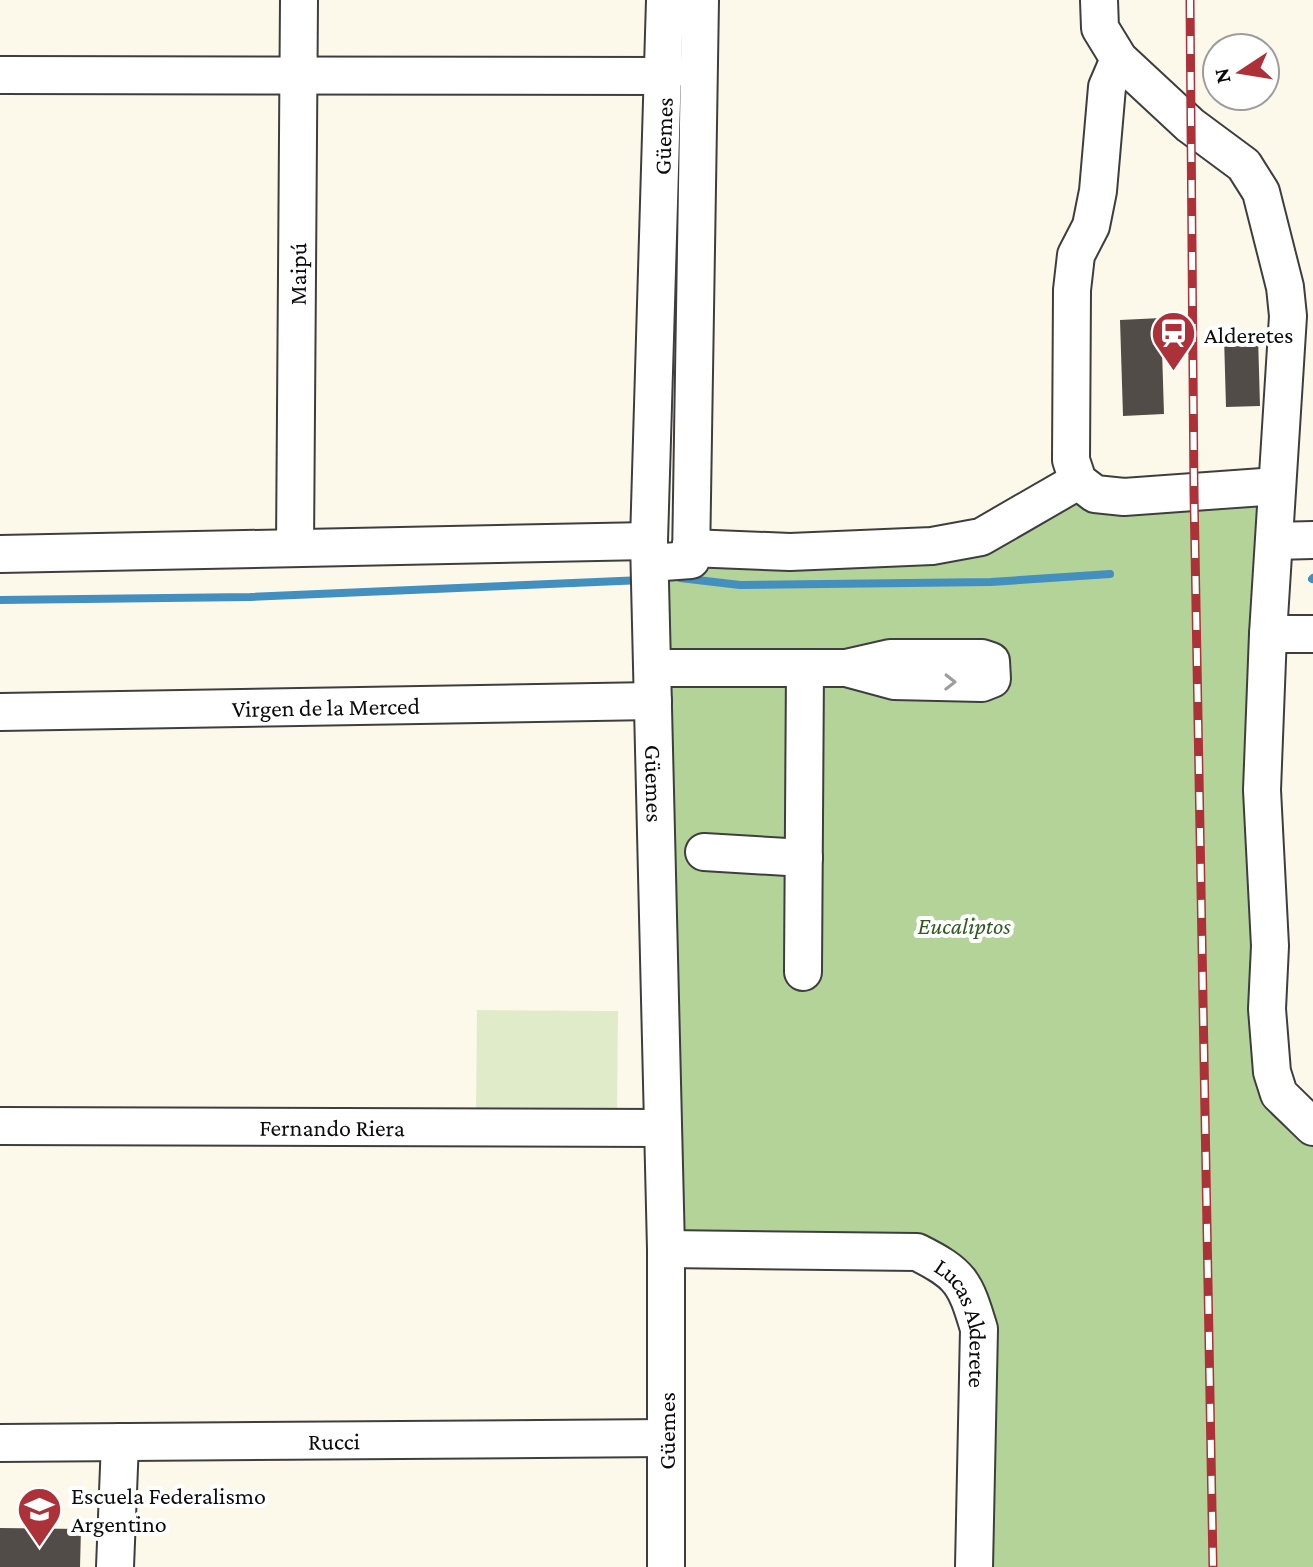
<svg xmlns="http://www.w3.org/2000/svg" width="1313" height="1567" viewBox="0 0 1313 1567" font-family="'Crimson Pro',serif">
<rect width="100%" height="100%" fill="#fdf9ea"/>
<!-- forest -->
<path fill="#b4d399" d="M 1078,481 L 1277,486 L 1272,1072 L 1313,1129 L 1313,1567 L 974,1567 L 979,1329 L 949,1268 L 666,1249 L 650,563 L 932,546 Z"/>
<!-- pitch -->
<path fill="#e0ecc9" d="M 477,1010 L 618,1011 L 617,1116 L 476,1114 Z"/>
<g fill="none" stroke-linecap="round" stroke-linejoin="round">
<!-- stream -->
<path stroke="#428fc0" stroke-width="8" d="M 680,578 L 740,585 L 991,582 L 1110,574
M 1312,579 L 1313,578
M 0,600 L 250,597 L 643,580"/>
</g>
<!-- building -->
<path fill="#524c48" d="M 1161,318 L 1164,414 L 1123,416 L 1120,320 Z
M 1258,336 L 1260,406 L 1226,407 L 1224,337 Z
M 0,1528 L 81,1529 L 80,1567 L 0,1567 Z"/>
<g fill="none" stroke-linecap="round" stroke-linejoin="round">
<defs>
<g id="minor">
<path id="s1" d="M 665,0 L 649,541 L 666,1249 L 666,1567"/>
<path d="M 1099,0 L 1100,28 L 1119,59 L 1190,125 L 1244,165 L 1261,192 L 1285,287 L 1288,316 L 1268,634 L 1262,790 L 1270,946 L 1267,1009 L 1272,1072 L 1279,1094 L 1313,1127"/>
<path d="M 1119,59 L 1107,87 L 1098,191 L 1091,226 L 1076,255 L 1072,290 L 1071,460 L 1078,481 L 1095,494 L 1124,497 L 1277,486"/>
<path d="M 0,75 L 665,76"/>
<path d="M 1274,541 L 1313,540"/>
<path id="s2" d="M 295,548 L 299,0"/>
<path d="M 690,548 L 790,552 L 932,546 L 981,537 L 1078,481"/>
<path d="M 0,554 L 649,541"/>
<path d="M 650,563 L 691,560 L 700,0"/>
<path d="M 1268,634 L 1313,634"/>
<path d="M 653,668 L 846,668 L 890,658 L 982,658 L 991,661 L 992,679 L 982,683 L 894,681 L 846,668"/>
<path id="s3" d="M 0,712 L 653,701"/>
<path d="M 704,852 L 804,858"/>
<path d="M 803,972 L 805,668"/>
<path id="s4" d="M 0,1126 L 663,1128"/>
<path id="s5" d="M 666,1249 L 917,1252 C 961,1274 965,1282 979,1329 L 974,1567"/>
<path id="s6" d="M 0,1443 L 666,1438"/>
<path d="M 115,1567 L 120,1442"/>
</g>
</defs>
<!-- minor casing -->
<use href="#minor" stroke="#3e3e3e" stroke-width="40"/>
<!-- minor -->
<use href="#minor" stroke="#fff" stroke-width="36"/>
<defs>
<path id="rail" d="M 1190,0 L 1194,492 L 1213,1567"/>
</defs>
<!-- rail casing -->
<use href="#rail" stroke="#ad3138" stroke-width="9"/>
<!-- rail -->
<use href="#rail" stroke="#fff" stroke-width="6" stroke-dasharray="18" stroke-linecap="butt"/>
</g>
<!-- one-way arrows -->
<defs><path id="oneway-chevron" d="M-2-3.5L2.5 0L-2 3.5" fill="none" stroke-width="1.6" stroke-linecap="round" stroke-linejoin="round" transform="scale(2)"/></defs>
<use stroke="#9d9d9d" href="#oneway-chevron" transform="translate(950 682) rotate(1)"/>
<!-- icons -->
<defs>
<symbol id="station-pin" viewBox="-11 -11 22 30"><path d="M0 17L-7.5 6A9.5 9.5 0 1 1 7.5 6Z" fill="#ad3138" stroke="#fff"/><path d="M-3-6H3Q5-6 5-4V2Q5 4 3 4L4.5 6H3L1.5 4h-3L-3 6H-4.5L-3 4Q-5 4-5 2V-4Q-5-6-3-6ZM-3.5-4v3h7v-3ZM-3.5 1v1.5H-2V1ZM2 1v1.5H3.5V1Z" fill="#fff"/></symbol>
<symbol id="school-pin" viewBox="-11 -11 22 30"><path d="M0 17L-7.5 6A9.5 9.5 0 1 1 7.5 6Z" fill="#ad3138" stroke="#fff"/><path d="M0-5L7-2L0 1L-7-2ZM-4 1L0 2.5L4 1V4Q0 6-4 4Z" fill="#fff"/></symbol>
</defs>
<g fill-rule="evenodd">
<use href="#station-pin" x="1148" y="308" width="51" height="69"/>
<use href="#school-pin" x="14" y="1484" width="51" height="69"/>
</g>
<g text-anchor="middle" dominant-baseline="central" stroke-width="8" stroke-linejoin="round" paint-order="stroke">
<!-- street labels -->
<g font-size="24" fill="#0b0b0b" stroke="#fff">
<text transform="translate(663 136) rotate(-88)">Güemes</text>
<text stroke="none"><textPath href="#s2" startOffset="274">Maipú</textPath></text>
<text stroke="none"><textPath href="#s3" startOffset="326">Virgen de la Merced</textPath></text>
<text stroke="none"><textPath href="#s1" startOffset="784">Güemes</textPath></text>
<text stroke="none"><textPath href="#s4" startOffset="332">Fernando Riera</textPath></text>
<text stroke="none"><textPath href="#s5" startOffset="344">Lucas Alderete</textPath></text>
<text transform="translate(666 1431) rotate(-90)">Güemes</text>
<text stroke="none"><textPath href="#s6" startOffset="334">Rucci</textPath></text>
</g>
<!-- poi labels -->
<g font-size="24" fill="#0b0b0b" stroke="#fff" text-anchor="start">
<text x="1204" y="334">Alderetes</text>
<text x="71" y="1495">Escuela Federalismo<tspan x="71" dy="28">Argentino</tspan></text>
</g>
<!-- park labels -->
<g font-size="24" font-style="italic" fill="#2f5b22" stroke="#fff">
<text x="964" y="925">Eucaliptos</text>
</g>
</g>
<!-- north arrow -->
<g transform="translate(1241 72) rotate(258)"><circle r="38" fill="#ffffff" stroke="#9d9d9d" stroke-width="2"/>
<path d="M0-6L14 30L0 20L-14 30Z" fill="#ad3138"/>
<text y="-12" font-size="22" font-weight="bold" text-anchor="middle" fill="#0b0b0b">N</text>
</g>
</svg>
